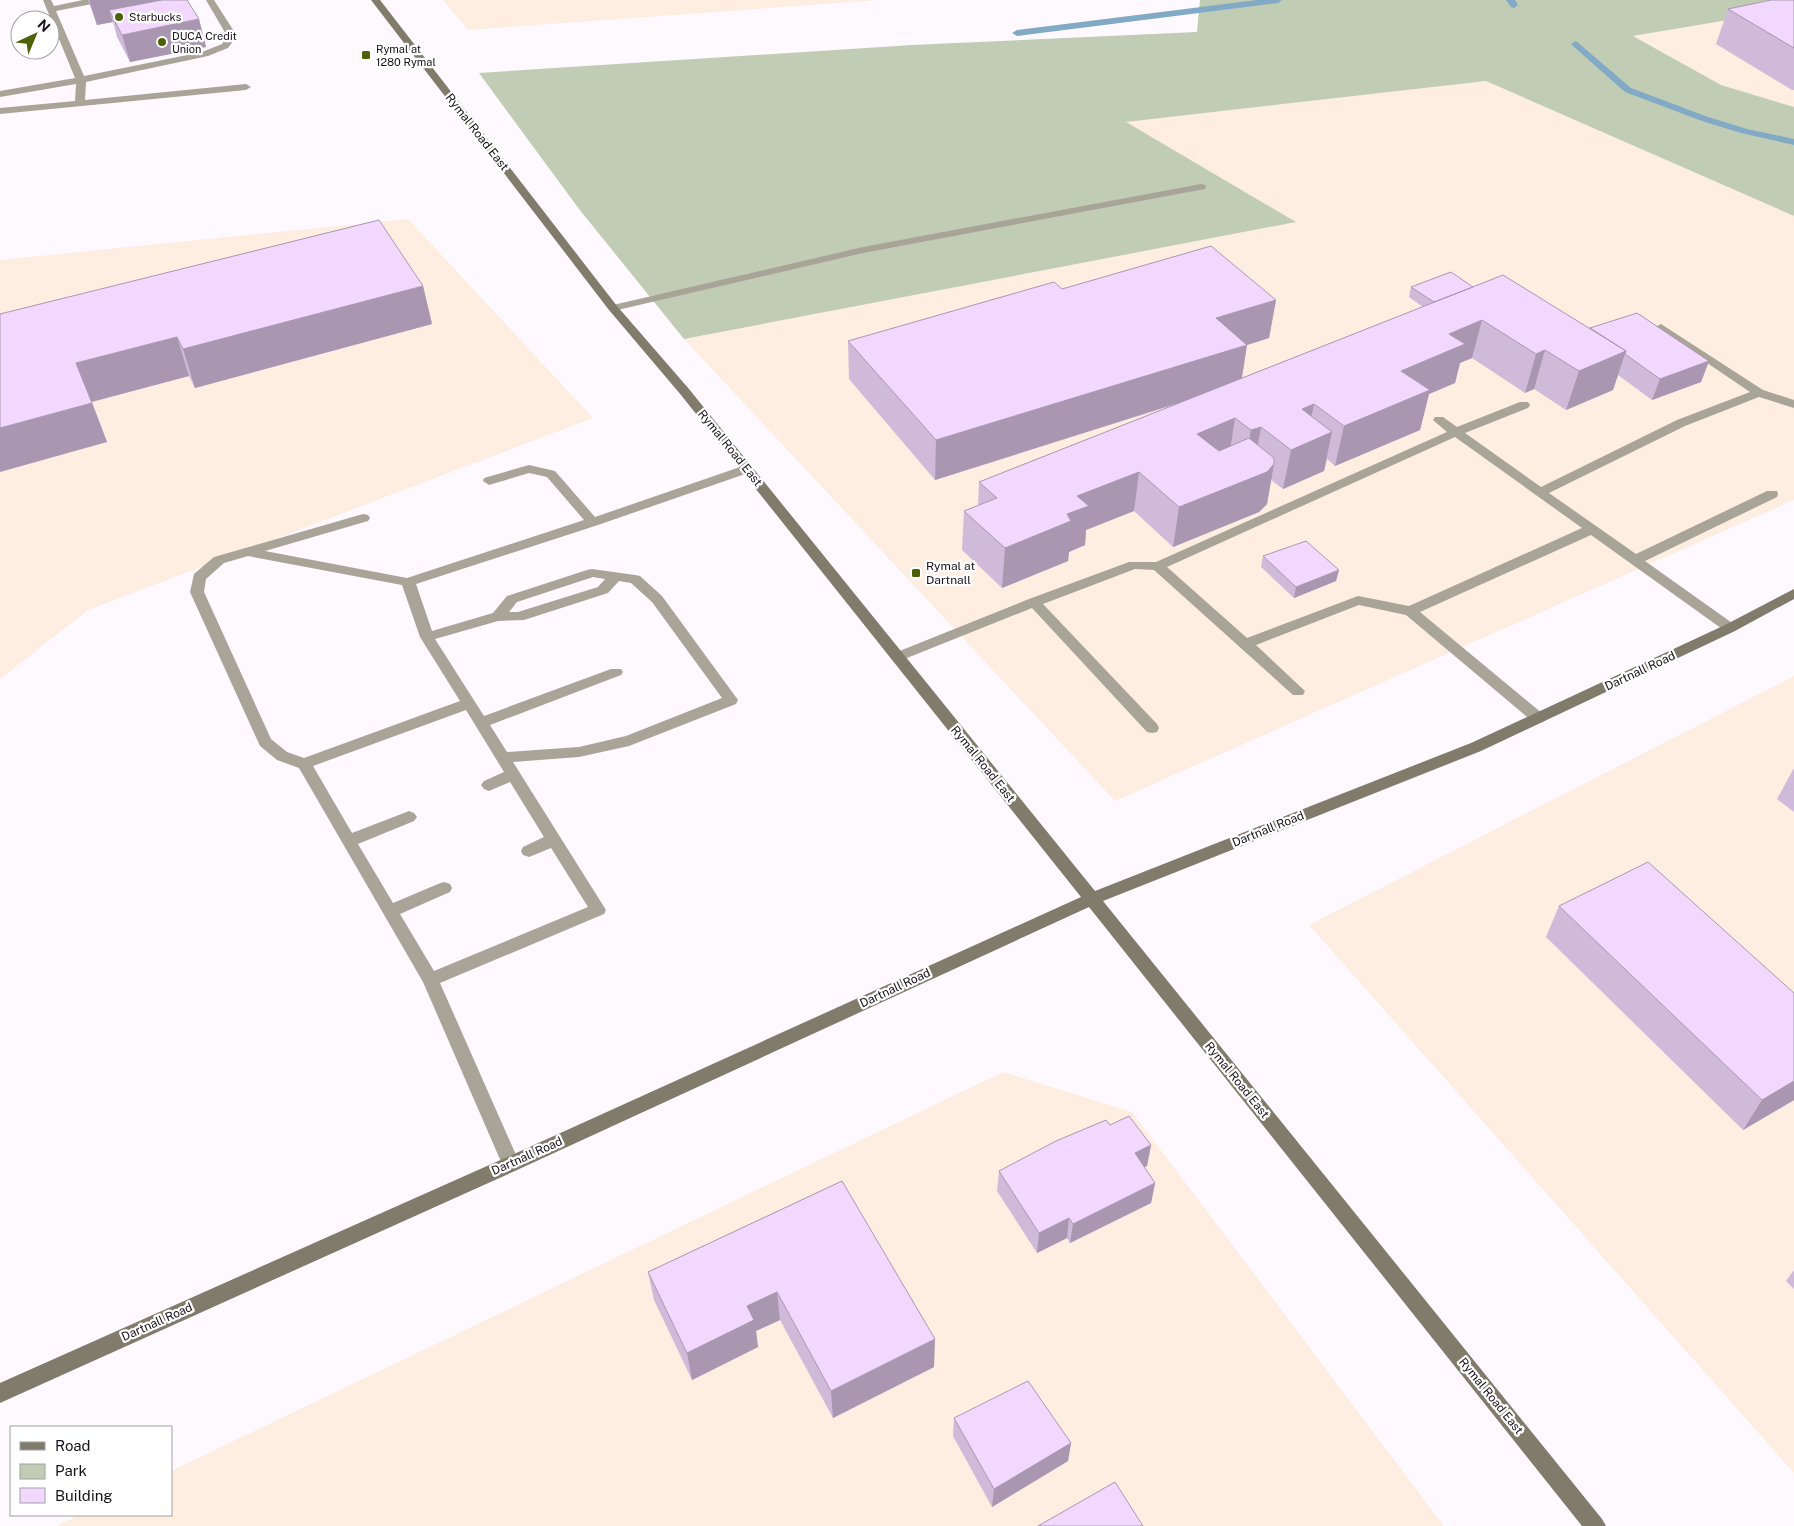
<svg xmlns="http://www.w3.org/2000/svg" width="1794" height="1526" viewBox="0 0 1794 1526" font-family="'Public Sans',sans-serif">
<rect width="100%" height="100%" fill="#fdf9fe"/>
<!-- industrial -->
<path fill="#feede1" d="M 443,0 L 879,0 L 468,30 Z
M 1794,9 L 1794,107 L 1721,85 L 1633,36 Z
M 1486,81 L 1794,216 L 1794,500 L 1115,801 L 684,339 L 1295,222 L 1125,122 Z
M 408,219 L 593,418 L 88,610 L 0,679 L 0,260 Z
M 1794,676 L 1794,1473 L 1309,925 Z
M 1003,1072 L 1132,1112 L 1444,1526 L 56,1526 L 79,1515 L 171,1515 L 171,1471 Z"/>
<!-- green -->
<path fill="#c1ccb4" d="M 1200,0 L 1794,0 L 1794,9 L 1633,36 L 1721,85 L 1794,107 L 1794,216 L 1486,81 L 1126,122 L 1296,222 L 684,339 L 579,209 L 479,73 L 912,45 L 1197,32 Z"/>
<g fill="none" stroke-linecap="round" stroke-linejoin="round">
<!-- stream -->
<path fill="#82a9c5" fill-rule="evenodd" d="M 1257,0 L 1282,0 L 1278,3 L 1017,36 L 1012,33 L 1017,30 Z
M 1506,0 L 1515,0 L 1518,5 L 1514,8 L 1511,7 Z
M 1576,41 L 1631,88 L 1708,117 L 1747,129 L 1794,139 L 1794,145 L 1741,133 L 1702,121 L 1625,92 L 1573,46 L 1571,44 Z"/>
<!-- lane -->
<path fill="#a8a498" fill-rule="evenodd" d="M 43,0 L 51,0 L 54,6 L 83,0 L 101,0 L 97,3 L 56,11 L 84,76 L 202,52 L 222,44 L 227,36 L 206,0 L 214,0 L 237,36 L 228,48 L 208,56 L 86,82 L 85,100 L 246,84 L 251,87 L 246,90 L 0,114 L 0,108 L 75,101 L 76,84 L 0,97 L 0,91 L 75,78 Z
M 1201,184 L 1205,185 L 1206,187 L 1205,189 L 863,253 L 613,311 L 607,308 L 613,305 L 863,247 Z
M 1661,324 L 1763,390 L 1794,400 L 1794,408 L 1759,397 L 1685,426 L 1549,493 L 1636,554 L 1767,491 L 1777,491 L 1778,494 L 1777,497 L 1645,561 L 1735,625 L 1737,628 L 1735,631 L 1725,631 L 1591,535 L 1420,612 L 1543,714 L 1545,718 L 1543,722 L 1538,723 L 1533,722 L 1406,615 L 1359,605 L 1256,645 L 1305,691 L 1303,695 L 1293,695 L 1154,570 L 1135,569 L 1043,604 L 1157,724 L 1159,728 L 1157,732 L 1152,733 L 1147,732 L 1032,608 L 902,660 L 892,660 L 890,657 L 892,654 L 1029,599 L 1129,562 L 1156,562 L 1447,432 L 1433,420 L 1435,417 L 1443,417 L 1457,427 L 1520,402 L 1528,402 L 1530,405 L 1528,408 L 1465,433 L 1541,487 L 1677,420 L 1750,392 L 1657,329 L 1655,327 ZM 1455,437 L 1582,528 L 1409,606 L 1358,596 L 1247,638 L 1167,567 Z
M 529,465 L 555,471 L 595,517 L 743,466 L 747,465 L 753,469 L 751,472 L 598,525 L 416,584 L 432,631 L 493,613 L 507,596 L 587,570 L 592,569 L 635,575 L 640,576 L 662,596 L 738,700 L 736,704 L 629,746 L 579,757 L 513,762 L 606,910 L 604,914 L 440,983 L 520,1164 L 517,1170 L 511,1172 L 505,1170 L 502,1164 L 423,982 L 299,768 L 277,760 L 260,746 L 190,592 L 194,574 L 214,557 L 363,514 L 368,515 L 370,518 L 368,521 L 265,551 L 407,578 L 584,520 L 547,477 L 529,473 L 489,485 L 483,481 L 484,478 ZM 248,556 L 402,585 L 420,637 L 460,701 L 304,758 L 287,752 L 271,739 L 204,592 L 206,579 L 224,563 ZM 593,577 L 605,579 L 598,587 L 518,612 L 509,612 L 517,602 ZM 619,581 L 631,583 L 652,602 L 722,698 L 626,736 L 579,747 L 507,752 L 490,725 L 621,675 L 623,672 L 621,669 L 611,669 L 484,716 L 435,639 L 498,621 L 524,620 L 608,593 ZM 466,710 L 504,772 L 484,781 L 481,785 L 484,789 L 489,791 L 510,782 L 544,837 L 523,847 L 521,851 L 523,855 L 529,857 L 551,848 L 588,907 L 434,971 L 400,914 L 450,892 L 452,888 L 450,884 L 444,882 L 438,884 L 393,903 L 358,844 L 414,821 L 417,817 L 414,813 L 409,811 L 404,813 L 352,833 L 313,766 Z"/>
<!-- secondary -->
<path fill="#807b6a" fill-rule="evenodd" d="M 371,0 L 380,0 L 617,306 L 689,389 L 1095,891 L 1471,743 L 1725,625 L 1794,589 L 1794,599 L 1735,631 L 1481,751 L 1103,901 L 1602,1519 L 1606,1526 L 1582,1526 L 1089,907 L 517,1170 L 0,1403 L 0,1383 L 505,1158 L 1081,897 L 681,395 L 609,310 Z"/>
</g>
<!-- wall -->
<path fill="#d0bada" d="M 88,0 L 187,0 L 199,19 L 206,47 L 130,62 L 117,37 L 113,22 L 97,25 Z
M 1794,0 L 1794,90 L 1792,90 L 1716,44 L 1728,9 Z
M 423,286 L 432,324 L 195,388 L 189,376 L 92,402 L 107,442 L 0,314 Z
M 1411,287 L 1473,287 L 1590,328 L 1709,361 L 1701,382 L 1652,400 L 1618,375 L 1613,390 L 1566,410 L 1534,389 L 1525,393 L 1472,358 L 1460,363 L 1455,383 L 1429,394 L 1420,430 L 1335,466 L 1327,459 L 1324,471 L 1283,489 L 1271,480 L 1267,504 L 1259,512 L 1173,547 L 1134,511 L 1086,530 L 1085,545 L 1069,552 L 1068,561 L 1002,588 L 962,550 L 964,511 L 978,505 L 979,482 L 1180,403 L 935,480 L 849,379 L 848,341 L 1062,289 L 1276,300 L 1269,338 L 1247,345 L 1242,378 L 1423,307 L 1409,297 Z
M 1263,556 L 1339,570 L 1336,581 L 1294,598 L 1261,567 Z
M 1794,768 L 1794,812 L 1777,799 Z
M 1559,906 L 1794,993 L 1794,1100 L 1743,1130 L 1546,937 Z
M 1151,1145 L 1147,1166 L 1144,1167 L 1155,1183 L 1151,1203 L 1070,1243 L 1067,1238 L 1037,1253 L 997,1191 L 999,1171 Z
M 842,1181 L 934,1367 L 833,1418 L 780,1320 L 756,1331 L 758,1347 L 692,1380 L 654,1300 L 648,1272 Z
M 1794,1270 L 1794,1289 L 1786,1281 Z
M 954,1418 L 1071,1443 L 1068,1461 L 992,1507 L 953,1436 Z"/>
<!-- shaded-wall -->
<path fill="#a997b2" d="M 89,0 L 186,0 L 109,10 L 113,22 L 97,25 Z
M 199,19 L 206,47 L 130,62 L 122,35 Z
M 423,286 L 432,324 L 195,388 L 183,349 Z
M 1276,300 L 1269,338 L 1247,345 L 1241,383 L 935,480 L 936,440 L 1216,318 Z
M 1482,320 L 1472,358 L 1460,363 L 1455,383 L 1429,394 L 1420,430 L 1335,466 L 1344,426 L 1401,371 L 1449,334 Z
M 177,337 L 189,376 L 91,402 L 76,363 Z
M 1545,350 L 1534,389 L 1525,393 L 1536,354 Z
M 1626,351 L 1613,390 L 1566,410 L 1579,371 Z
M 1709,361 L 1701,382 L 1652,400 L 1660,379 Z
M 92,403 L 107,442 L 0,472 L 0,428 Z
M 1314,404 L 1306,443 L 1332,432 L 1324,471 L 1283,489 L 1291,450 L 1302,409 Z
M 1235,418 L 1229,457 L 1191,473 L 1197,434 Z
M 1261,427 L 1254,466 L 1244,470 L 1251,430 Z
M 1274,464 L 1267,504 L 1259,512 L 1173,547 L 1179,507 Z
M 1139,472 L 1134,511 L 1086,530 L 1085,545 L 1069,552 L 1068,561 L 1002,588 L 1005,548 L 1067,514 L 1077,496 Z
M 1339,570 L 1336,581 L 1294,598 L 1296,587 Z
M 1794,1081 L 1794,1100 L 1743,1130 L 1762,1100 Z
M 1151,1145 L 1147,1166 L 1131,1173 L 1135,1153 Z
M 1155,1183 L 1151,1203 L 1070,1243 L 1073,1224 Z
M 1069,1218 L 1067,1238 L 1037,1253 L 1039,1233 Z
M 777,1292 L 780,1320 L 756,1331 L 758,1347 L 692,1380 L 687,1353 L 747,1306 Z
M 935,1339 L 934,1367 L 833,1418 L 831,1391 Z
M 1071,1443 L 1068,1461 L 992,1507 L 994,1489 Z"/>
<!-- building -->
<path fill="#f2d8fe" stroke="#a997b2" d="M 162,0 L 187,0 L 199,19 L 122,35 L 109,10 Z
M 1771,0 L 1794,0 L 1794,48 L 1728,9 Z
M 379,220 L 423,286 L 183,349 L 177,337 L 76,363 L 92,403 L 0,428 L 0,314 Z
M 1211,246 L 1276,300 L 1216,318 L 1247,345 L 936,440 L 848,341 L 1054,282 L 1062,289 Z
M 1451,272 L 1473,287 L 1434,302 L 1411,287 Z
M 1503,275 L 1626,351 L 1579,371 L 1545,350 L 1536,354 L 1482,320 L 1449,334 L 1465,344 L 1401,371 L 1430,390 L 1344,426 L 1314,404 L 1302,409 L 1332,432 L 1291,450 L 1261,427 L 1251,430 L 1235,418 L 1197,434 L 1219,451 L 1249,438 L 1274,458 L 1274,464 L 1267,472 L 1179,507 L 1139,472 L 1077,496 L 1089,506 L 1067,514 L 1071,521 L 1005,548 L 964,511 L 997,498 L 979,482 Z
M 1637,313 L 1709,361 L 1660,379 L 1625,354 L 1626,351 L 1590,328 Z
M 1306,541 L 1339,570 L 1296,587 L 1263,556 Z
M 1648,862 L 1794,993 L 1794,1081 L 1762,1100 L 1559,906 Z
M 1129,1116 L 1151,1145 L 1135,1153 L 1155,1183 L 1073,1224 L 1069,1218 L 1039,1233 L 999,1171 L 1056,1141 L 1106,1120 L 1110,1125 Z
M 842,1181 L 935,1339 L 831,1391 L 777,1292 L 747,1306 L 754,1320 L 687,1353 L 648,1272 Z
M 1028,1381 L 1071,1443 L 994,1489 L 954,1418 Z
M 1115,1482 L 1143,1526 L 1038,1526 Z"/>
<!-- markers -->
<g fill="#4d6108" stroke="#fff" stroke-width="2">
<circle cx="119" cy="17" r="5"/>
<circle cx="162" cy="42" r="5"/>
<rect x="361" y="50" width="10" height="10" rx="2.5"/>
<rect x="911" y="568" width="10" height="10" rx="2.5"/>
</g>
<g text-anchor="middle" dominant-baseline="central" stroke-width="4.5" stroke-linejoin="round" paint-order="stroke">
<!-- far-poi labels -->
<g font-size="11" fill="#17111a" stroke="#fff" text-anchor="start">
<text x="129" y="17">Starbucks</text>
<text x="172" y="36">DUCA Credit<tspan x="172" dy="13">Union</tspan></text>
<text x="376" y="49">Rymal at<tspan x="376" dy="13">1280 Rymal</tspan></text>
</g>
<!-- street labels -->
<g font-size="12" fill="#17111a" stroke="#fff">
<text transform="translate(477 132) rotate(52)">Rymal Road East</text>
<text transform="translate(730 448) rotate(51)">Rymal Road East</text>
<text transform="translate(1640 671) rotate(-25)">Dartnall Road</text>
<text transform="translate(983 764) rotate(51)">Rymal Road East</text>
<text transform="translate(1268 829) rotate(-22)">Dartnall Road</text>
<text transform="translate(895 988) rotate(-25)">Dartnall Road</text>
<text transform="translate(1237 1080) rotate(51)">Rymal Road East</text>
<text transform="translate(527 1156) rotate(-24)">Dartnall Road</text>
<text transform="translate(157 1322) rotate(-24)">Dartnall Road</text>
<text transform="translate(1491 1396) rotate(51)">Rymal Road East</text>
</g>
<!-- poi labels -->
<g font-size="12" fill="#17111a" stroke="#fff" text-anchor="start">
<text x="926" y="566">Rymal at<tspan x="926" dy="14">Dartnall</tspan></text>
</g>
</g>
<!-- legend -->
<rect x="10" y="1426" width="162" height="90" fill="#ffffff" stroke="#a2a0a3"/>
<rect x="20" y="1442" width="25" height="8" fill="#807b6a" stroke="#a2a0a3"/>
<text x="55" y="1451" font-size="15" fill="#17111a">Road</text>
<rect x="20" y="1464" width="25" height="15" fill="#c1ccb4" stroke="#a2a0a3"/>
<text x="55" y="1476" font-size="15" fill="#17111a">Park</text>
<rect x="20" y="1488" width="25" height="15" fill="#f2d8fe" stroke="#a2a0a3"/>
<text x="55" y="1501" font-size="15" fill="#17111a">Building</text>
<!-- north arrow -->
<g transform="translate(35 35) rotate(44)"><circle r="24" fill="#ffffff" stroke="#a2a0a3"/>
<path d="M0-4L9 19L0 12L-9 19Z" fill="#4d6108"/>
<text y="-8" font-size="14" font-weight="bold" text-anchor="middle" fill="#17111a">N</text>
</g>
</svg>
